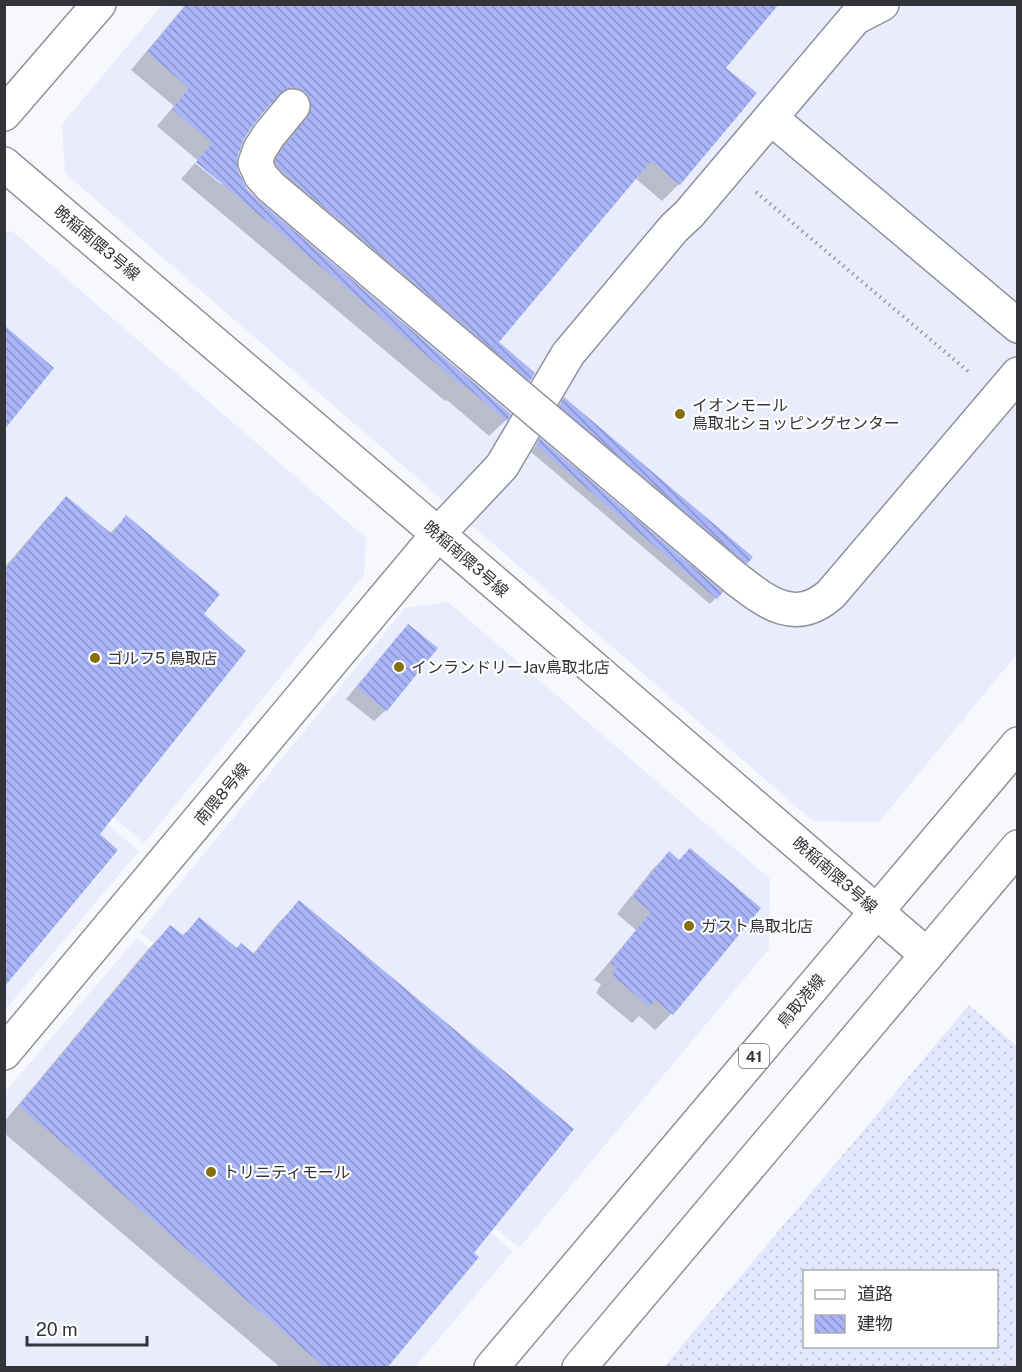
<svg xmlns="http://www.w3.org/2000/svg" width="1022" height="1372" viewBox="0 0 1022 1372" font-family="'Public Sans','Noto Sans JP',sans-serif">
<defs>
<pattern id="grass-dots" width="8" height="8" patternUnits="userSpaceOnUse" patternTransform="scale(1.5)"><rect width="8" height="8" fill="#e2e7fe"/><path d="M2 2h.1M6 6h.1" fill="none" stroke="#c2c7da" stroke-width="1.8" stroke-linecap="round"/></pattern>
<pattern id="building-back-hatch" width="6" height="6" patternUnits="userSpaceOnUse" patternTransform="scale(1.5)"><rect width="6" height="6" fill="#a8b5f8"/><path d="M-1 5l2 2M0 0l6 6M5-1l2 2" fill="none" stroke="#8994ca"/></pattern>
</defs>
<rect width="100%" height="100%" fill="#f7f8fe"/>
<!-- built -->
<path fill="#e8ecfd" d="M 162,5 L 1017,5 L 1017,654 L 879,822 L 813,821 L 65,173 L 62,124 Z
M 12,231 L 366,538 L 364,575 L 144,843 L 5,725 L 4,232 Z
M 448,602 L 770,879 L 769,949 L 519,1248 L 140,932 L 405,608 Z
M 5,736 L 139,851 L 5,1010 Z
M 137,938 L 513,1251 L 415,1367 L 5,1368 L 5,1092 Z"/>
<!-- grass -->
<path fill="url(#grass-dots)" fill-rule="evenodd" d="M 969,1005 L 1017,1046 L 1017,1367 L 664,1367 ZM 804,1272 L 996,1272 L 996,1346 L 804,1346 Z"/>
<!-- shadow -->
<path fill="#0003" d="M 186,4 L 777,4 L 724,68 L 754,93 L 679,184 L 662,201 L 635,178 L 497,343 L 529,380 L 513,396 L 268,164 L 291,136 L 296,126 L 278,103 L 269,104 L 253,122 L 241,142 L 236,157 L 236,171 L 243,185 L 258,202 L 509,414 L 506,420 L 489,436 L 447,400 L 445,401 L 181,179 L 195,163 L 222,185 L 222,181 L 157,126 L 174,106 L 131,70 Z
M 564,399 L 751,557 L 740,568 L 555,412 Z
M 540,440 L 721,592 L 716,598 L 710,604 L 531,452 Z
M 66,499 L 109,534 L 126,517 L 202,614 L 98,835 L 4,984 L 4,568 L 45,520 Z
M 408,626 L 386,710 L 374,721 L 346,699 L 397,637 Z
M 669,853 L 678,861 L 671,1014 L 655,1030 L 639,1016 L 632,1023 L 596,993 L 601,984 L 594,980 L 636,930 L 617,914 L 652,870 Z
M 299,902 L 472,1253 L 385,1368 L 281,1368 L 4,1133 L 4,1122 L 149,948 L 170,927 L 183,936 L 199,919 L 237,950 L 252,955 L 278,923 Z"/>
<!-- building -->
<path fill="url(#building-back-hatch)" d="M 187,4 L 779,4 L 726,68 L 757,93 L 680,185 L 651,161 L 499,342 L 535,373 L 530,381 L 284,173 L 277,166 L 275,162 L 277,157 L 284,146 L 307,118 L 311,110 L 311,100 L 305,92 L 296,87 L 286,89 L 279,94 L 253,125 L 244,139 L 237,158 L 238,171 L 247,189 L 259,201 L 511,414 L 507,421 L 464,385 L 463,386 L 196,162 L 212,143 L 172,109 L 189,88 L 147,52 Z
M 4,325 L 54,368 L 4,430 Z
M 564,397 L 753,557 L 747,564 L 559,406 Z
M 540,438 L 723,592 L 717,599 L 536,445 Z
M 66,496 L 112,534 L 126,515 L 220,594 L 204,614 L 246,651 L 100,834 L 118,850 L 4,987 L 4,571 Z
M 408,624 L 438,648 L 387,711 L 357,687 Z
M 690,848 L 761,908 L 673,1015 L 655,999 L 650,1007 L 612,975 L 617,967 L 610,963 L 651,912 L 633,897 L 669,851 L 679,860 Z
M 299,900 L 574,1129 L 474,1253 L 479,1257 L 387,1368 L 326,1368 L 19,1106 L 170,925 L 183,935 L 186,932 L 187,932 L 199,917 L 237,948 L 241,943 L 254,954 Z"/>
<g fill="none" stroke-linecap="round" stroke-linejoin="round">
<defs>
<path id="minor" d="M 4,114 L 99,4
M 771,118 L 1018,326
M 269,135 L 293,106
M 4,164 L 438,534 L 927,955
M 735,578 C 766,602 795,626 831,594 L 1018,374
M 4,1053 L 438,534 L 502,466 L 568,354 L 674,228 L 689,214 L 855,18 L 882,4"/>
<path id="major" d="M 491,1368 L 1018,744
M 579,1368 L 1018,847"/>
</defs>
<!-- minor casing -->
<use href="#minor" stroke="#8f929e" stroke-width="36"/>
<!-- major casing -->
<use href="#major" stroke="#8f929e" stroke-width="36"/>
<!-- path -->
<path stroke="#98999f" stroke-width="4" stroke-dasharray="1.5 4.5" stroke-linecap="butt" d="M 756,192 L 970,373"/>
<!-- minor -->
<use href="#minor" stroke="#fff" stroke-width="33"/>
<!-- major -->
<use href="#major" stroke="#fff" stroke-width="33"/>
<defs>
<path id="minor-bridge" d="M 269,135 L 260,149 L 255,163 L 261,176 L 271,187 L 735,578"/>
</defs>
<!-- minor-bridge casing -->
<use href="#minor-bridge" stroke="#8f929e" stroke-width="36" stroke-linecap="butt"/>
<!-- minor-bridge -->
<use href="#minor-bridge" stroke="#fff" stroke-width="33"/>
</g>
<!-- markers -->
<g fill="#856f0f" stroke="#fff" stroke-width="2">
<circle cx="680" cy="414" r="6"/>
<circle cx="95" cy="658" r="6"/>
<circle cx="399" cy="667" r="6"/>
<circle cx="689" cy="926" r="6"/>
<circle cx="211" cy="1172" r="6"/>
</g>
<g text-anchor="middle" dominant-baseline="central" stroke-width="4.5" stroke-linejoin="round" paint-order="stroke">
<!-- shield labels -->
<rect fill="#fff" stroke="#707174" stroke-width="1.5" x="739" y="1044" width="30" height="24" rx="4.5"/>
<g font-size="15" font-weight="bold" fill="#333439">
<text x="754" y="1056">41</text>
</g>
<!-- street labels -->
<g font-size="16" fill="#333439" stroke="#fff">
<text transform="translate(97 243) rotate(40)">晩稲南隈3号線</text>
<text transform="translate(466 559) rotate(41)">晩稲南隈3号線</text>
<text transform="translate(222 794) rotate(-50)">南隈8号線</text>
<text transform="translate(835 875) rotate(41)">晩稲南隈3号線</text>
<text transform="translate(801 1001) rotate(-50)">鳥取港線</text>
</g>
<!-- poi labels -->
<g font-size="16" fill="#333439" stroke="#fff" text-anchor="start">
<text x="692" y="405">イオンモール<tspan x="692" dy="18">鳥取北ショッピングセンター</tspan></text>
<text x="107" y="658">ゴルフ5 鳥取店</text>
<text x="411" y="667">インランドリーJav鳥取北店</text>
<text x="701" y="926">ガスト鳥取北店</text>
<text x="223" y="1172">トリニティモール</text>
</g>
</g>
<!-- border -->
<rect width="1022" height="1372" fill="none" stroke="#333439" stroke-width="12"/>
<!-- legend -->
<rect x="803" y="1270" width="195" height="78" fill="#ffffff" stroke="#adaeb0" stroke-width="1.5"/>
<rect x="815" y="1290" width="30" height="9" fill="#ffffff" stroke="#adaeb0" stroke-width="1.5"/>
<text x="857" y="1300" font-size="18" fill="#333439">道路</text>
<rect x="815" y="1315" width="30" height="18" fill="url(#building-back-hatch)" stroke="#adaeb0" stroke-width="1.5"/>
<text x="857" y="1330" font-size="18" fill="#333439">建物</text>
<!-- scale -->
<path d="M27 1336v9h120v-9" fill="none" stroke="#333439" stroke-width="3"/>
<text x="36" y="1336" font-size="18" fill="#333439" stroke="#ffffff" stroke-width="4.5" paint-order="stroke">20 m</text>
</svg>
